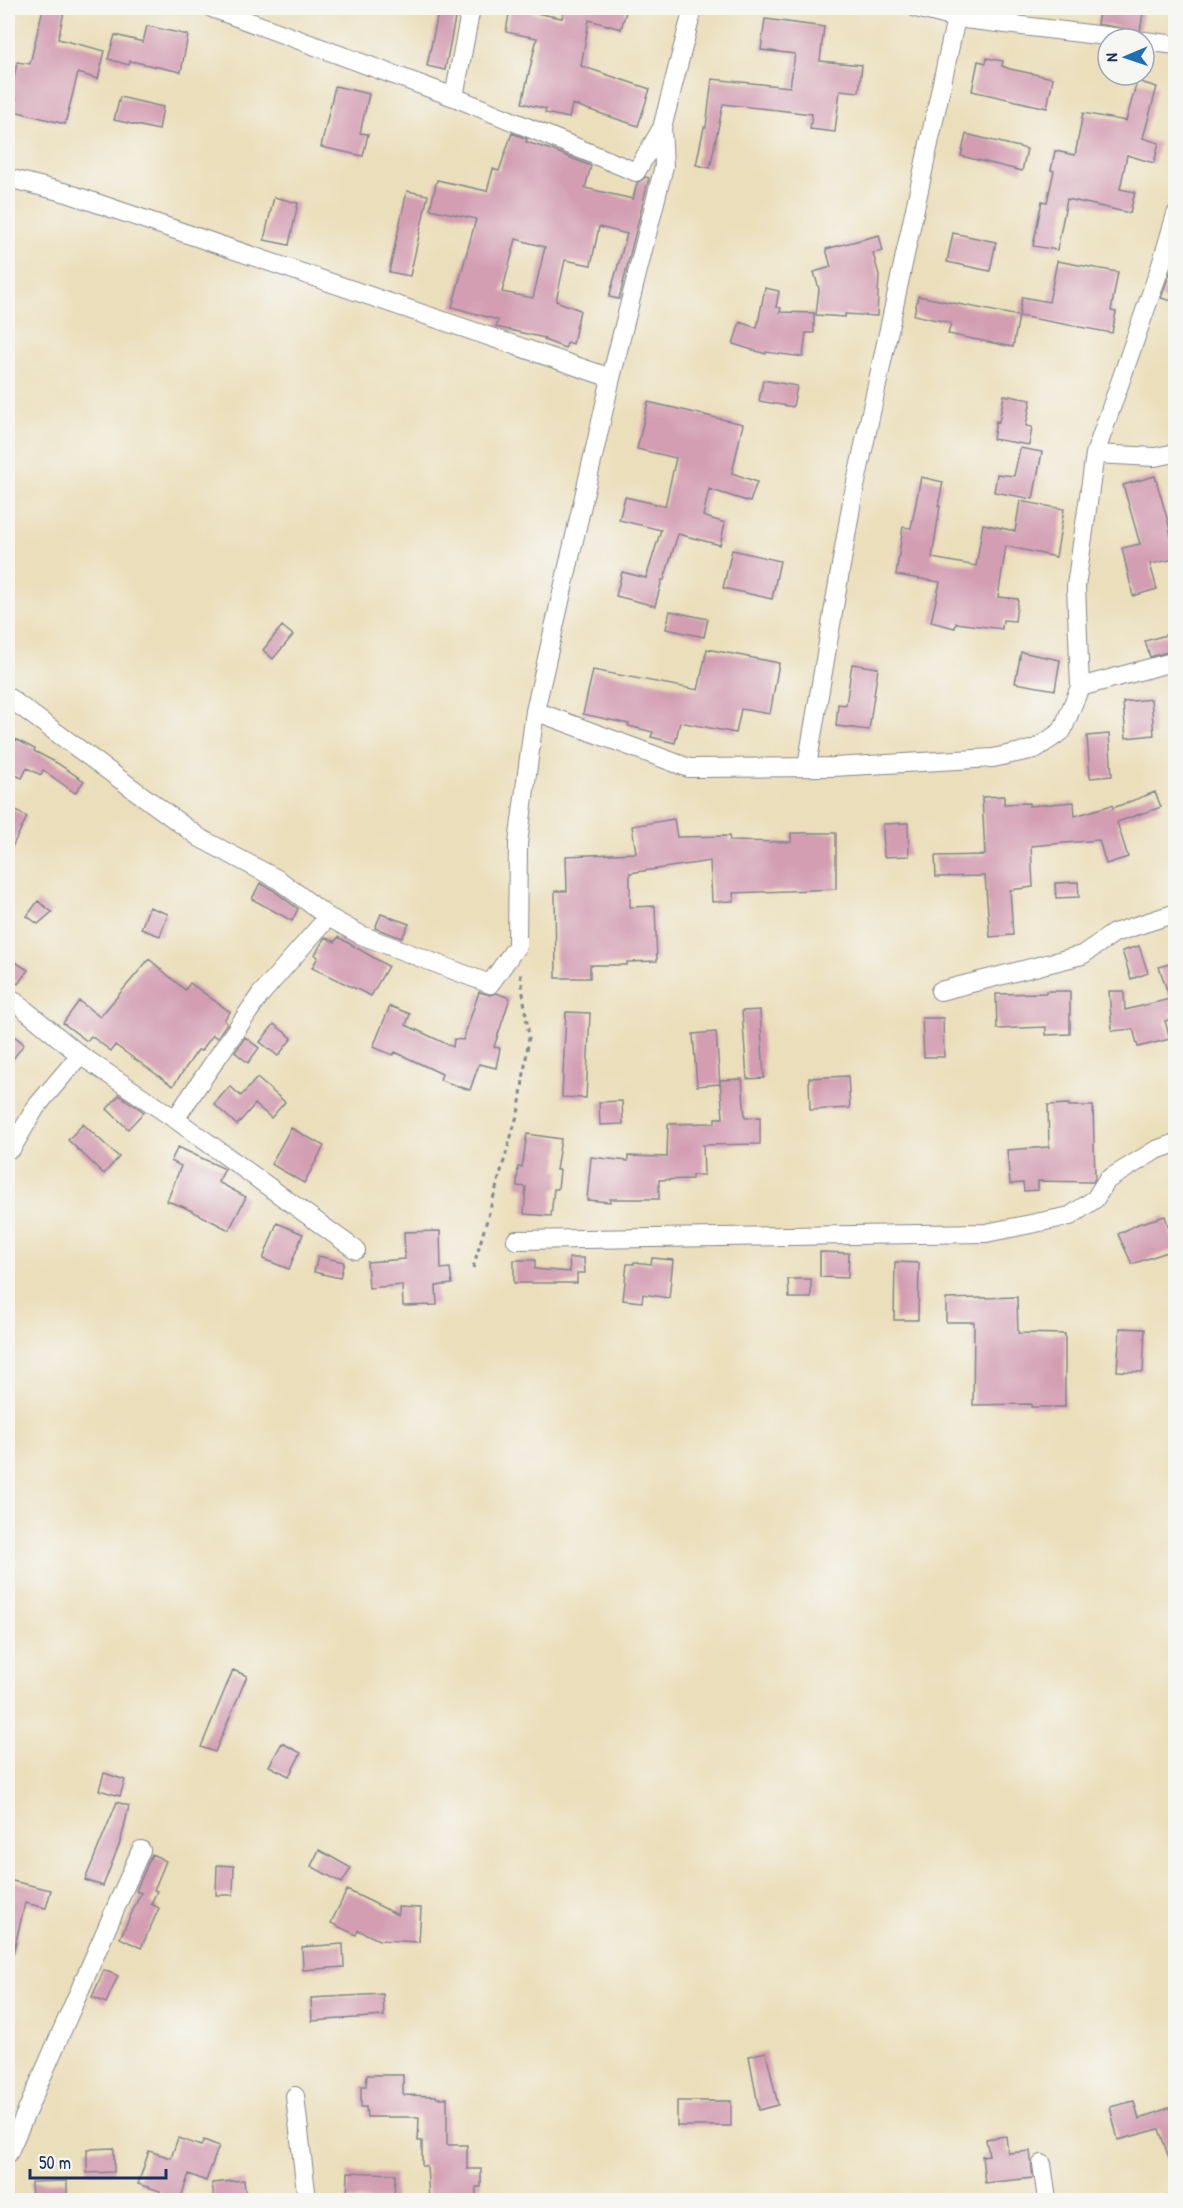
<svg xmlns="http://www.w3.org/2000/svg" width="1183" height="2208" viewBox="0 0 1183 2208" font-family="'Patrick Hand',sans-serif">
<rect width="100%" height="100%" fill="#f6f6f2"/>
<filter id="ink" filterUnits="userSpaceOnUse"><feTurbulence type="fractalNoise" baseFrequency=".0167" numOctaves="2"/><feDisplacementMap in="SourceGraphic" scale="12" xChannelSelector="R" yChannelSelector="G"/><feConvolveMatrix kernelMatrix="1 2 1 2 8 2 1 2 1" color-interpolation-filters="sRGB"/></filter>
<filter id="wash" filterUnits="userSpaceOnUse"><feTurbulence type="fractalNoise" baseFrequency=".008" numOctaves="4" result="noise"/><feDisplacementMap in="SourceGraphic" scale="24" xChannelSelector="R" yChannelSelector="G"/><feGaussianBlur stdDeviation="1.35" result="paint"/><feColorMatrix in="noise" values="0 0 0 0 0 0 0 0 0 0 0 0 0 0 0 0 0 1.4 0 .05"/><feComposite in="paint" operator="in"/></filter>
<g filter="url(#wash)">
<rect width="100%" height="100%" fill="#ebdeba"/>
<g id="blocks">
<!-- building -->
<path fill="#d39eb2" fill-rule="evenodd" d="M 43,8 L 65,8 L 58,39 L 105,51 L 98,79 L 78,73 L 65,124 L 14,111 L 16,99 L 10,98 L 17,62 L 30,64 Z
M 439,8 L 457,8 L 445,70 L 427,66 Z
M 510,8 L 562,18 L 563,13 L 560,12 L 561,8 L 627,8 L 621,29 L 589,20 L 581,66 L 650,89 L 638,126 L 572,104 L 569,118 L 545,113 L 546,109 L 522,103 L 537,38 L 506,32 Z
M 1100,8 L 1144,8 L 1140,31 L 1097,24 Z
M 765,19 L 824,27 L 820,61 L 862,65 L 859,92 L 840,90 L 835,132 L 810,129 L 812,114 L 723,104 L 710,168 L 696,165 L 704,127 L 706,127 L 712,79 L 790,87 L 795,54 L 761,50 Z
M 147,26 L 188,35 L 181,72 L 130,61 L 129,65 L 108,59 L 115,35 L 143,42 Z
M 987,58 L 1003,61 L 1002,66 L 1010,69 L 1053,78 L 1047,108 L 972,91 L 978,61 L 986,63 Z
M 1137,81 L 1157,87 L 1143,138 L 1159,143 L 1154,163 L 1127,155 L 1120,189 L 1135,192 L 1130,213 L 1067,199 L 1057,250 L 1033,246 L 1042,201 L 1047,202 L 1054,171 L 1051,170 L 1055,151 L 1075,155 L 1083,113 L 1126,121 Z
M 335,86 L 369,94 L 360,133 L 368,134 L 363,156 L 321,147 Z
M 120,97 L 163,107 L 159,130 L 114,120 Z
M 512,133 L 527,139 L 526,142 L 552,150 L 591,166 L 585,188 L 633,199 L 637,183 L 646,177 L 649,178 L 619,299 L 609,297 L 627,234 L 599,227 L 591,265 L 565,260 L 556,301 L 580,310 L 573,344 L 568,342 L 565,348 L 544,340 L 545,338 L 496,327 L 498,320 L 452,307 L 476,219 L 430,209 L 437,180 L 487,191 L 493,169 L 499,171 ZM 516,239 L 545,247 L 533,298 L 502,292 Z
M 966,134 L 1027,149 L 1022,171 L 961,156 Z
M 407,191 L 428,195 L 410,276 L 389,272 Z
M 274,197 L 298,203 L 289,245 L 264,240 Z
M 953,233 L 996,242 L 990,271 L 947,262 Z
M 879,235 L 883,251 L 873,253 L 879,275 L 877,316 L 845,314 L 845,317 L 816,315 L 819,289 L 814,272 L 831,267 L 826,249 Z
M 1176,256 L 1176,302 L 1161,298 Z
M 1057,261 L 1118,272 L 1111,311 L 1116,312 L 1112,333 L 1019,316 L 1022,297 L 1049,302 Z
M 765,288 L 779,291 L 776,307 L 781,308 L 780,312 L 814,313 L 814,333 L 806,333 L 803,357 L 766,352 L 766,354 L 733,344 L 740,322 L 757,328 Z
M 918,296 L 1019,316 L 1013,347 L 948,334 L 951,323 L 914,315 Z
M 763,380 L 797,386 L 793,407 L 759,401 Z
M 1004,395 L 1031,400 L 1026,426 L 1032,427 L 1029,445 L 993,439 L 996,421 L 999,422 Z
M 648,402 L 743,424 L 732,473 L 757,482 L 750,502 L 709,489 L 703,516 L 725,523 L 720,545 L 678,534 L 664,580 L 662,580 L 655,606 L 616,596 L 622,572 L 646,578 L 661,530 L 619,520 L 625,497 L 665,506 L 676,458 L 637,449 Z
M 1020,448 L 1042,452 L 1033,499 L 994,492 L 997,474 L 1014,476 Z
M 1155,476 L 1169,525 L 1175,559 L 1150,564 L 1157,589 L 1133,596 L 1122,548 L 1140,544 L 1123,485 Z
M 921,477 L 943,482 L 938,506 L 940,506 L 932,558 L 976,566 L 983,524 L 1015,531 L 1020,501 L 1064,509 L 1056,557 L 1006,546 L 998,597 L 1018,599 L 1015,621 L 1003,620 L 1002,629 L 956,623 L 955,628 L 931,622 L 940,582 L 896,575 L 903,527 L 911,528 Z
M 732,550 L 780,561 L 772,599 L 723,588 Z
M 670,611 L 708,619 L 704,637 L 666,629 Z
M 282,626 L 293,635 L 273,659 L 263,650 Z
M 1166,635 L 1171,651 L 1150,657 L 1145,641 Z
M 707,649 L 779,663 L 770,714 L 741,709 L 736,733 L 680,722 L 675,743 L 651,737 L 653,732 L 628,726 L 629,724 L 583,714 L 593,670 L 698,690 Z
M 1021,652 L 1060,660 L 1055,690 L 1015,683 Z
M 852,664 L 878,668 L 869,730 L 836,726 L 838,704 L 846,705 Z
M 1151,699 L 1154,735 L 1126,738 L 1123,702 Z
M 1109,734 L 1112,776 L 1090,778 L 1087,736 Z
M 15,739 L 35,749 L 34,751 L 57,763 L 84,781 L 75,793 L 43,770 L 41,775 L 27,768 L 22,778 L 8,772 L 8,756 Z
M 1155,792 L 1161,807 L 1117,822 L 1128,857 L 1106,864 L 1099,840 L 1031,846 L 1033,887 L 1010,890 L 1013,935 L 990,937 L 985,876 L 936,877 L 935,856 L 985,855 L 982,797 L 1004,796 L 1004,804 L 1029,803 L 1029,806 L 1074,802 L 1075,816 L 1112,805 L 1113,808 Z
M 8,806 L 27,817 L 8,855 Z
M 674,819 L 677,837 L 729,836 L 730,841 L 791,842 L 791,833 L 836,833 L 836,889 L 733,893 L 734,901 L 712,902 L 710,861 L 630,873 L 630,907 L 655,906 L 657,961 L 627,962 L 627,965 L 590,965 L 590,978 L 556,978 L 555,891 L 567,891 L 566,856 L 636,853 L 632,826 Z
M 908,823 L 909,856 L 884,857 L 883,824 Z
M 1078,882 L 1079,897 L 1056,898 L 1055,883 Z
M 260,883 L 273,890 L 298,909 L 292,921 L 252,899 Z
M 38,901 L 52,912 L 38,924 L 27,916 Z
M 149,907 L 168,914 L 160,936 L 141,929 Z
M 381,914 L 409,924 L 402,938 L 375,928 Z
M 325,937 L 335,942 L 338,937 L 388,966 L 371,996 L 312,968 L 318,957 L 315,955 Z
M 1139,946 L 1148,973 L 1131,979 L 1122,951 Z
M 149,959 L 185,990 L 190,983 L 230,1012 L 224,1020 L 227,1023 L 217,1038 L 213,1035 L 201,1051 L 198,1050 L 173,1086 L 115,1045 L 111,1051 L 91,1036 L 87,1041 L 63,1023 L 79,1001 L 100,1017 Z
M 15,962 L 28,970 L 18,984 L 8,976 L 8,973 Z
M 1176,962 L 1176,1012 L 1171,1013 L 1172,1019 L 1165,1021 L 1170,1039 L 1138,1047 L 1133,1029 L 1112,1031 L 1109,991 L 1124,991 L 1125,1010 L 1170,999 L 1159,967 Z
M 1046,991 L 1070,991 L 1070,1034 L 1046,1035 L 1046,1027 L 997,1029 L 996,994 L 1046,993 Z
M 479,992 L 490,995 L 496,993 L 510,998 L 494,1047 L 500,1048 L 496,1068 L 479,1064 L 470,1090 L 440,1080 L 442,1074 L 395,1052 L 393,1055 L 373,1047 L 390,1006 L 410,1014 L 406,1025 L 453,1047 L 454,1039 L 463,1040 Z
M 760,1010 L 764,1078 L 747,1079 L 742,1011 Z
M 566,1012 L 590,1013 L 586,1098 L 562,1097 Z
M 922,1018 L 943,1018 L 944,1057 L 924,1057 Z
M 274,1024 L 292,1038 L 278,1056 L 260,1042 Z
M 8,1031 L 24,1044 L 8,1066 Z
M 716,1032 L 720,1084 L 697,1086 L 693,1034 Z
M 245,1037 L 259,1048 L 248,1063 L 235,1052 Z
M 848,1076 L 850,1108 L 810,1110 L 809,1078 Z
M 257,1078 L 285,1102 L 271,1118 L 255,1104 L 237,1125 L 214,1104 L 230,1086 L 241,1096 Z
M 742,1079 L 745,1118 L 760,1117 L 760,1144 L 703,1145 L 704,1175 L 692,1175 L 692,1179 L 659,1180 L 659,1199 L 610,1199 L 610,1202 L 587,1200 L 591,1157 L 628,1161 L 628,1156 L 667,1157 L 668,1124 L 715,1123 L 715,1118 L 723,1118 L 720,1080 Z
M 119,1095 L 144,1112 L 128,1129 L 107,1109 Z
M 622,1101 L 623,1124 L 600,1125 L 599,1102 Z
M 1069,1104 L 1069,1106 L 1093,1106 L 1095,1178 L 1093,1182 L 1038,1181 L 1038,1190 L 1024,1191 L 1023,1183 L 1010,1184 L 1007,1150 L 1049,1147 L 1048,1105 Z
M 83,1124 L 119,1157 L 104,1174 L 68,1140 Z
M 291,1128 L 324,1146 L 304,1183 L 271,1164 Z
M 527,1134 L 561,1139 L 556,1170 L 560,1170 L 558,1189 L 554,1189 L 551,1216 L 524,1214 L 526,1187 L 517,1186 L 518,1167 L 522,1167 Z
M 178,1147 L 225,1169 L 218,1182 L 246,1197 L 229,1230 L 184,1207 L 167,1201 L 181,1166 L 171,1161 Z
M 1165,1216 L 1176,1249 L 1132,1264 L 1118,1234 L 1138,1224 Z
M 277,1223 L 303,1234 L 289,1269 L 263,1259 Z
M 440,1231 L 441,1269 L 450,1268 L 452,1284 L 436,1286 L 437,1305 L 403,1306 L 402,1285 L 369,1288 L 367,1262 L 405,1259 L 404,1232 Z
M 820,1252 L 849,1253 L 848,1278 L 820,1277 Z
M 318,1256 L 344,1262 L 340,1278 L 314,1272 Z
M 569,1258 L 584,1258 L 585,1273 L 577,1273 L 577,1283 L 514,1283 L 514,1260 L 535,1260 L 535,1269 L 570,1272 Z
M 652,1258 L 673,1260 L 669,1298 L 643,1294 L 642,1302 L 623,1300 L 627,1264 L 634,1264 L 634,1262 L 651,1264 Z
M 895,1262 L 919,1263 L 918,1320 L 894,1320 Z
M 788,1279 L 811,1279 L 811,1298 L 789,1298 Z
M 1017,1297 L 1018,1333 L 1065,1334 L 1065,1407 L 1031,1407 L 1031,1404 L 973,1405 L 974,1322 L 946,1322 L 946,1299 Z
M 1120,1328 L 1145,1329 L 1143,1372 L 1117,1371 Z
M 233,1670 L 247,1676 L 215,1752 L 201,1747 Z
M 282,1743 L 301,1753 L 289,1776 L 269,1766 Z
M 104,1773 L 125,1780 L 120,1796 L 99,1790 Z
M 117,1802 L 129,1806 L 121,1840 L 103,1886 L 85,1880 Z
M 319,1850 L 351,1868 L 342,1883 L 311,1866 Z
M 152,1854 L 166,1861 L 154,1890 L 157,1891 L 151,1904 L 159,1908 L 141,1948 L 120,1938 L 141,1893 L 136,1891 Z
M 217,1865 L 234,1866 L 233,1895 L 216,1895 Z
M 8,1880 L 51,1890 L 46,1908 L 25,1903 L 13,1954 L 8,1953 Z
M 347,1890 L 398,1915 L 398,1907 L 421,1908 L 419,1942 L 379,1940 L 358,1930 L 356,1935 L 331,1923 Z
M 343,1944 L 344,1967 L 303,1970 L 302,1947 Z
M 104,1970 L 118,1976 L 106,2003 L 92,1997 Z
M 383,1994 L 384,2016 L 312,2021 L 311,1998 Z
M 766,2052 L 778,2105 L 759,2110 L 749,2056 Z
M 367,2075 L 403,2075 L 403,2095 L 436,2096 L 437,2098 L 447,2098 L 447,2145 L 467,2145 L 467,2169 L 481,2169 L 481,2187 L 476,2187 L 476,2200 L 429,2200 L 427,2166 L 422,2166 L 422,2141 L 418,2141 L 419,2117 L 367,2117 L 366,2107 L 361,2107 L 361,2086 L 366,2086 Z
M 677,2101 L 731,2101 L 731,2126 L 677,2126 Z
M 1134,2101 L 1139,2119 L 1176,2105 L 1176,2170 L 1173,2170 L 1159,2129 L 1118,2140 L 1110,2107 Z
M 1006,2136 L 1008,2153 L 1030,2151 L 1033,2178 L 985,2183 L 982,2156 L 989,2155 L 986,2139 Z
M 178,2138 L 201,2146 L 204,2140 L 219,2146 L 206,2181 L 189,2174 L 180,2200 L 157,2200 L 160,2191 L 138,2184 L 149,2151 L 171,2158 Z
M 114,2148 L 114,2172 L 87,2173 L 87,2149 Z
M 348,2172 L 395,2174 L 394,2200 L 347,2200 Z
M 244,2180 L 246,2200 L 214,2200 L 212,2183 Z
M 67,2181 L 67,2200 L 32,2200 L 31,2182 Z"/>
</g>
</g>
<g filter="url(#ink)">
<use href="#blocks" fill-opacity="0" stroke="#83868c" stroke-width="1.5"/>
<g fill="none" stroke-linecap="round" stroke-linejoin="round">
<defs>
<path id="minor" d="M 212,8 L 454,97 L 636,172 L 662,128
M 916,8 L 956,18 L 1130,39
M 1144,41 L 1176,45
M 454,97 L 471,8
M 8,178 L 67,193 L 611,378
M 1095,454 L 1155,457 L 1176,453
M 1080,687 L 1176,661
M 8,697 L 200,838 L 279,880 L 328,917 L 361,935 L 490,984 L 517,946 L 518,844 L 535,711 L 611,378 L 664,166 L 662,128 L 693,8
M 535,711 L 689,768 L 833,767 L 993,758 L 1035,749 L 1062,731 L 1080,687 L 1076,586 L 1095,454 L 1161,265 L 1176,214
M 807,766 L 852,501 L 956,18
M 940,991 L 1082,955 L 1114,933 L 1176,913
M 8,996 L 80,1055 L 175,1119 L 356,1250
M 175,1119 L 260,995 L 328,917
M 12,1148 L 36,1107 L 80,1055
M 516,1240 L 986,1233 L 1070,1216 L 1095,1199 L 1107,1180 L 1156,1150 L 1176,1143
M 295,2096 L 307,2200
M 8,2154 L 141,1850
M 1042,2164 L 1047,2200"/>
</defs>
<!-- minor casing -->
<use href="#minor" stroke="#83868c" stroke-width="20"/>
<!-- path -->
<path stroke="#83868c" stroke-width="3" stroke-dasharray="4.5 4.5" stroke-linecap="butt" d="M 473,1268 L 519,1109 L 529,1037 L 520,971
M 1158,2200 L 1176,2194"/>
<!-- minor -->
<use href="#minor" stroke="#fff" stroke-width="18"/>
</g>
</g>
<!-- margin -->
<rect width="1183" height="2208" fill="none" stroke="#f6f6f2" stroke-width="30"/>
<!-- north arrow -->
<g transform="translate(1126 57) rotate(268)"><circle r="28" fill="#f6f6f2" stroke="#9ea6b7" stroke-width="1.5"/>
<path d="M0-4.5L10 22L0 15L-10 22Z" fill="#1f6fb2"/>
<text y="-9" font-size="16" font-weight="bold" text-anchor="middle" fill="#1b2f5e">N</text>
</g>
<!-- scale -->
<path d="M30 2169v9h136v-9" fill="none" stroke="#1b2f5e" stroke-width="3"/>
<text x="39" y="2169" font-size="18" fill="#1b2f5e" stroke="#f6f6f2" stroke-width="4.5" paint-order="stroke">50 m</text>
</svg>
